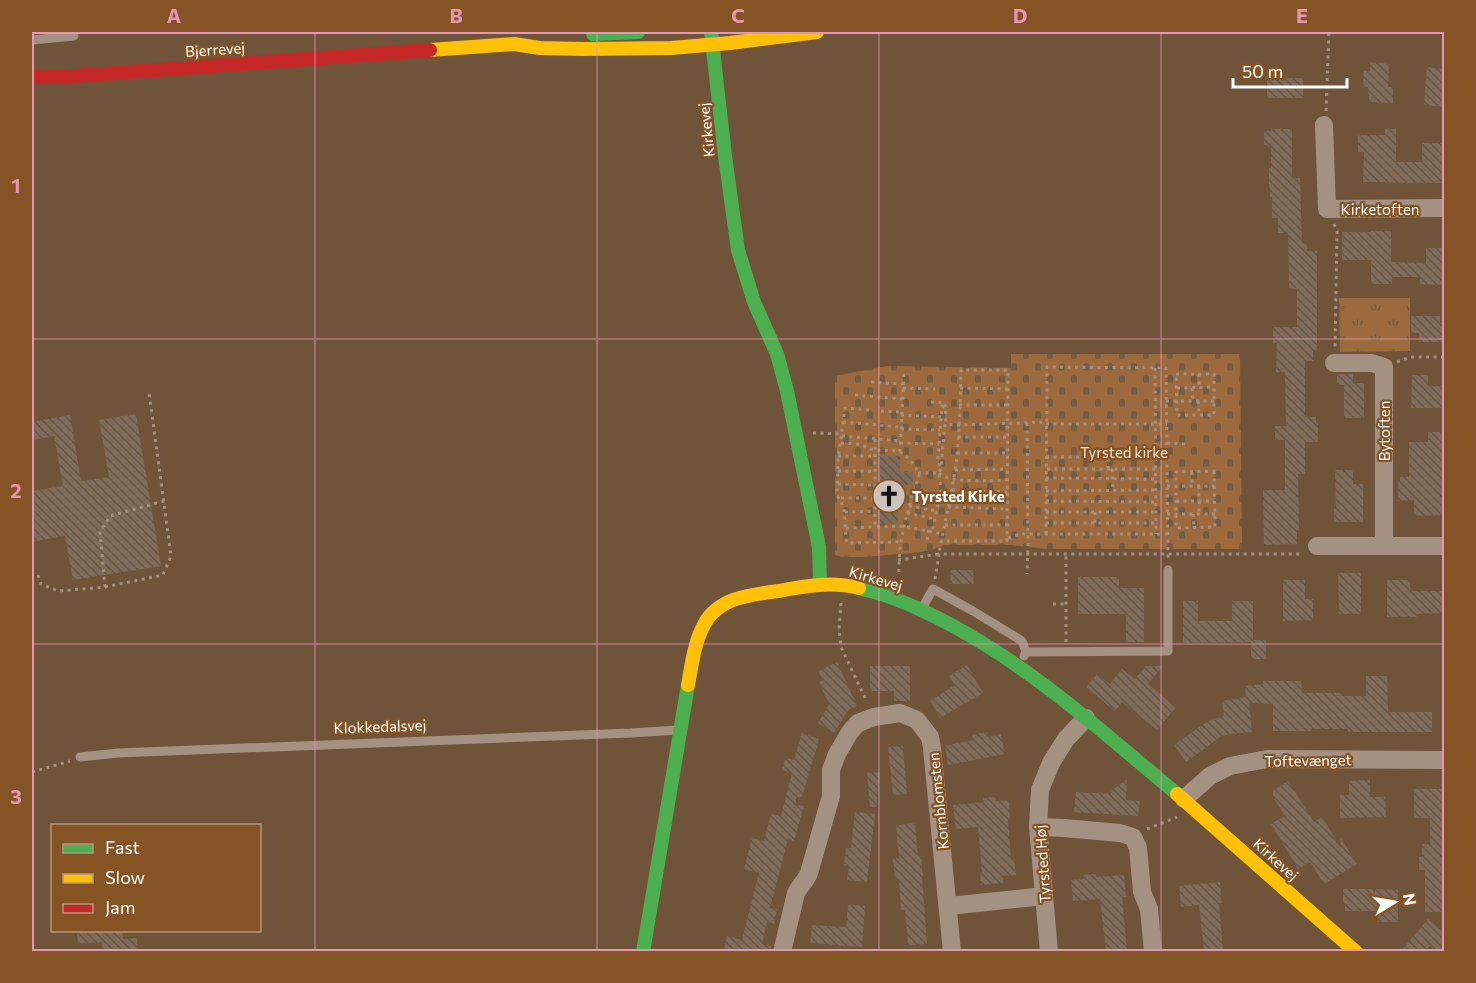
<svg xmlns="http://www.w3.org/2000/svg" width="1476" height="983" viewBox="0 0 1476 983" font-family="Commissioner,sans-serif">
<defs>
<pattern id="cemetery-stones" width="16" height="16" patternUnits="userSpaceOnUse" patternTransform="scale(1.5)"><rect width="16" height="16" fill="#9c6a3c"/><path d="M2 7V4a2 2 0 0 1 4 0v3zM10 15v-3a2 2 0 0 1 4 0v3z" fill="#745b44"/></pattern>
<pattern id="park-tufts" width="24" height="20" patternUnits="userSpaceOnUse" patternTransform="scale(1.5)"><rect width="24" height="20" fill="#9c6a3c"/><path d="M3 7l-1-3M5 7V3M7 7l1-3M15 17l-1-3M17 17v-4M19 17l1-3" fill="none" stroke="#745b44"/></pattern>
<pattern id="building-back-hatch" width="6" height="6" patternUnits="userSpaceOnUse" patternTransform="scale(1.5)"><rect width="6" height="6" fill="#816b57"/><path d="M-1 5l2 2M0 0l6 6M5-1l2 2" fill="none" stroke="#615850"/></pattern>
</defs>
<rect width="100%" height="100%" fill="#6f543a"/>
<!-- cemetery -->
<path fill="url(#cemetery-stones)" d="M 1011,354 L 1240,354 L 1242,549 L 1045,549 L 1012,545 L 944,545 L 932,550 L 913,553 L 863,557 L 842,557 L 835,555 L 835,376 L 887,366 L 1011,368 Z"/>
<!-- park -->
<path fill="url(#park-tufts)" d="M 1339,298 L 1410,298 L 1410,351 L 1340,352 Z"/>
<!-- building -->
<path fill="url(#building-back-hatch)" d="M 1370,62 L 1389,64 L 1388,87 L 1393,87 L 1393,103 L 1369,102 L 1368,87 L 1363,87 L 1364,71 L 1370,71 Z
M 1427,67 L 1444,69 L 1444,107 L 1424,105 Z
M 1267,78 L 1303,78 L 1303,98 L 1267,98 Z
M 1271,129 L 1292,129 L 1292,178 L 1300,178 L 1302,243 L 1307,243 L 1307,251 L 1317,251 L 1317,350 L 1313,350 L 1313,361 L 1305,361 L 1305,417 L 1316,417 L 1316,423 L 1318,423 L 1318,442 L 1305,442 L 1305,474 L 1298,474 L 1299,530 L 1297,530 L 1297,544 L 1264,545 L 1263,490 L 1285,490 L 1285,440 L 1275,440 L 1275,426 L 1286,426 L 1285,372 L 1276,372 L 1277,343 L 1273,343 L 1273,327 L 1297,327 L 1297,289 L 1289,288 L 1288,233 L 1278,233 L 1278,218 L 1272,218 L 1272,197 L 1270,197 L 1270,187 L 1269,187 L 1269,168 L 1271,168 L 1271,146 L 1264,145 L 1264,131 L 1271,131 Z
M 1385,129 L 1396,129 L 1396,162 L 1422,162 L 1422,143 L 1442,143 L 1442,183 L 1363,182 L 1364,152 L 1358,152 L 1358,135 L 1385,135 Z
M 1371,231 L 1391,231 L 1391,262 L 1426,263 L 1426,248 L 1444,248 L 1444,285 L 1420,284 L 1420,277 L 1392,277 L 1392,284 L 1371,284 L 1371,260 L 1342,260 L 1342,232 L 1371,232 Z
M 1411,316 L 1440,316 L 1440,323 L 1444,323 L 1444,342 L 1419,342 L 1419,333 L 1411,333 Z
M 1337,374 L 1353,374 L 1353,383 L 1364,383 L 1364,418 L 1344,418 L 1344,385 L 1337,385 Z
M 1412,375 L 1428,375 L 1428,386 L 1444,386 L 1444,408 L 1411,408 Z
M 136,414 L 161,566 L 73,580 L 65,536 L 32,542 L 32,491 L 63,486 L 54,436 L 32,440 L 32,422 L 70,415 L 81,481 L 109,477 L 99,420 Z
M 1428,432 L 1444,432 L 1444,515 L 1414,516 L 1414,500 L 1398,501 L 1398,481 L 1400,481 L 1400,477 L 1409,477 L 1409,442 L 1428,442 Z
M 878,456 L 900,456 L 900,472 L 913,472 L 913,485 L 900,485 L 901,508 L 898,508 L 898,523 L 880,524 L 880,507 L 879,507 Z
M 1335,470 L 1353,470 L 1353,484 L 1363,484 L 1363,522 L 1334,522 L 1334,508 L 1336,509 Z
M 951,570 L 973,570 L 974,584 L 950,584 Z
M 1338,573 L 1361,573 L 1361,614 L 1339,614 Z
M 1078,577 L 1119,577 L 1119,588 L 1144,588 L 1144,642 L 1126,642 L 1126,614 L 1078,614 Z
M 1283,580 L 1305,580 L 1305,599 L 1313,599 L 1313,620 L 1283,621 Z
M 1387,580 L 1410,580 L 1410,591 L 1444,591 L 1444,613 L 1417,614 L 1417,617 L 1387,617 Z
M 1183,601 L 1198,601 L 1198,621 L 1232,621 L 1232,601 L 1253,601 L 1253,640 L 1266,640 L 1266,659 L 1251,659 L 1251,642 L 1183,643 Z
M 837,662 L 857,706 L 848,710 L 834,733 L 818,723 L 829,704 L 819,682 L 823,681 L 818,671 Z
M 967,665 L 983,693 L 940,718 L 930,701 L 955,685 L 949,676 Z
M 870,666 L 910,666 L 910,701 L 894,701 L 894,691 L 870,691 Z
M 1146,666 L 1163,666 L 1148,684 L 1176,707 L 1157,730 L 1122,702 L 1115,711 L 1086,687 L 1097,674 L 1110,684 L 1122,669 L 1135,679 Z
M 1366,676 L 1387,676 L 1388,712 L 1432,712 L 1432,732 L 1348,732 L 1348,729 L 1311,729 L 1311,731 L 1273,731 L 1273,704 L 1249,703 L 1252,732 L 1229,734 L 1220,737 L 1186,762 L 1174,745 L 1208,721 L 1224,716 L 1222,701 L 1246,697 L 1245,686 L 1263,684 L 1263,681 L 1301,681 L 1302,693 L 1342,693 L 1342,696 L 1366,696 Z
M 987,732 L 988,737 L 1001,734 L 1005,754 L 948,765 L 945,746 L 973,740 L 972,735 Z
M 802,733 L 819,739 L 802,797 L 796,798 L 796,805 L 804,806 L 794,841 L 788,839 L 770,908 L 777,909 L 774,924 L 767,922 L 762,944 L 771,946 L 770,951 L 738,951 L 724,948 L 727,936 L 742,940 L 759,873 L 744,869 L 752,838 L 764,841 L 771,814 L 781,816 L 792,773 L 782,770 L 785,758 L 794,760 Z
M 903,746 L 907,794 L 893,795 L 888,747 Z
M 880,772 L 876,807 L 870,807 L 867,773 Z
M 1127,779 L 1126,800 L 1140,801 L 1138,816 L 1074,812 L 1076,792 L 1111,794 L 1112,790 Z
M 1370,780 L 1370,797 L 1385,797 L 1386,817 L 1340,818 L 1340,795 L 1349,795 L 1349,781 Z
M 1288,781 L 1314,822 L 1322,817 L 1341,848 L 1340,837 L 1357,864 L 1324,884 L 1310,862 L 1298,869 L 1271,824 L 1285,816 L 1273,797 L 1273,791 Z
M 1414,789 L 1444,789 L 1444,859 L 1443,859 L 1444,912 L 1425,912 L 1425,870 L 1419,870 L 1419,857 L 1422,857 L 1422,844 L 1430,844 L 1430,818 L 1414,818 Z
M 996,797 L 996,801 L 1009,800 L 1010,821 L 1008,821 L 1011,859 L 1014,859 L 1016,875 L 1003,876 L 1003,883 L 981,885 L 980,872 L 982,872 L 978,827 L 956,829 L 953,805 L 984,802 L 983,798 Z
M 855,812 L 875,814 L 867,882 L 847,880 L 849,866 L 844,865 L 846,848 L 851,848 Z
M 915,823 L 918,856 L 921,856 L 923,877 L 922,877 L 927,944 L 908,945 L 905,910 L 901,910 L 899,879 L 895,879 L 893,858 L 899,858 L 896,825 Z
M 1096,874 L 1096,877 L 1124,875 L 1126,897 L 1122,897 L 1127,951 L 1106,951 L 1100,899 L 1073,901 L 1071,880 L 1084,879 L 1083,875 Z
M 1220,882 L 1222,903 L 1219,903 L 1223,951 L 1204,951 L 1199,905 L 1181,907 L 1179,886 Z
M 1343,889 L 1372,889 L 1375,894 L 1375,889 L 1398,890 L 1398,922 L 1378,922 L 1378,911 L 1345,911 L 1345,903 L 1343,903 Z
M 848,905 L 865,906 L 862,947 L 810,943 L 812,925 L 846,927 Z
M 1428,919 L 1444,933 L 1444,951 L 1436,951 L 1430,946 L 1425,951 L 1401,951 Z
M 77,930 L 122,930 L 123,939 L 137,938 L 138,951 L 102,951 L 102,942 L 78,944 Z"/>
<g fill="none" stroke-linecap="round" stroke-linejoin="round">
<!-- path -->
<path stroke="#a59181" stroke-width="3" stroke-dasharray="3 4.5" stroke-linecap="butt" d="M 1326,111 L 1329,32
M 1334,224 L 1337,231 L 1335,349
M 1397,362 L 1410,357 L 1444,357
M 1155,368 L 1156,534
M 1176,374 L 1214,374 L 1214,415 L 1177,415 Z
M 1199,374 L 1199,387
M 871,382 L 903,384
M 903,388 L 935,389
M 960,388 L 1008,389
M 1177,388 L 1214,387
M 1192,388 L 1193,401
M 855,395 L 902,399
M 1166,401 L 1214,401
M 1198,401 L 1199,414
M 931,402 L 945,403 L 945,407
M 959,405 L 1008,405
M 869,410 L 845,408 L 838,459 L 837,495 L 844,508 L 846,539 L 847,543 L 901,542
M 881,411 L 902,412
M 901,415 L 941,417
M 843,422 L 901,427
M 1027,423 L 1028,546 L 1027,574
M 1046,424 L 1167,424
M 901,429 L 940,430
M 813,433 L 842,434
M 842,436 L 900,441
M 958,437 L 1007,437
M 875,439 L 875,527 L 904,526 L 943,534
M 841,443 L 858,444 L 874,450 L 898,451 L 903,454 L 909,459 L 915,466 L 919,476 C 916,485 912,494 910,504 C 903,527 898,551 899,576
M 900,443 L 939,444
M 1167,443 L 1186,444
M 900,452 L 904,375 L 910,375
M 957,453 L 1008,453
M 838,456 L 875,456
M 1046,457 L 1155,457
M 940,466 L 938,458 L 942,406 L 945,407 L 946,423
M 1047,469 L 1156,469
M 1108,469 L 1108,457
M 1112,469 L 1113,490
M 955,470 L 1007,469
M 838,471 L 875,471
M 1214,471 L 1215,527 L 1176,528 L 1176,472 Z
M 1192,472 L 1192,486
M 918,473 L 939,473 L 941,468 L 945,424 L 958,425 L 1046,422
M 939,473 C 951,484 991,480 1007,480
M 1046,478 L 1155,479
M 838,484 L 875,485
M 1167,486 L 1214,486
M 1199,486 L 1199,514
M 952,490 L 1007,492
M 1046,491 L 1155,490
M 913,494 L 939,500
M 841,498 L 875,498
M 1046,501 L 1155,502
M 1176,501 L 1214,501
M 909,506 L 937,511
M 948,507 L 1007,509
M 845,512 L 875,511
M 1046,512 L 1155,512
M 1095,512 L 1095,523
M 907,513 L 935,519
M 1167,514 L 1215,514
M 1193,514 L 1194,528
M 1046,523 L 1155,523
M 945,525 L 1007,525
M 846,528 L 875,527
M 1046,534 L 1047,367 L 1166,368 L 1168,559
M 1008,538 L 1020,534 L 1168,534
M 927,540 L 929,528 L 933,528 L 941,490 L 939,473
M 898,560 L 939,554 C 944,524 952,494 956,463 C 960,433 960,401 961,370 L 1008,370 L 1007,541 L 941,541
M 38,575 L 41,584 L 58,591 L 105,587 L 163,575 L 171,556 L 149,392
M 935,579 L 939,554 L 1303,554
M 105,587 L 100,532 L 110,516 L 164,501
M 841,603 L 839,629 L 841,647 L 867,702
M 1053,604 L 1066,604
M 1066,642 L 1066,554
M 32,772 L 70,761
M 1147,829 L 1177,817"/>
<!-- lane -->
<path stroke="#a59181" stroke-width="9" d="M 32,40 L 74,36
M 921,610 L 933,589 L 973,611 L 1022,641 L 1026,652 L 1024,656
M 1026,652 L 1168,651 L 1168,570
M 80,757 L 118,753 L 631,733 L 678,730"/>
<!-- street -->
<path stroke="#a59181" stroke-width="18" d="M 1324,125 L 1327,209 L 1444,208
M 1334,363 L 1372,363 L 1384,367 L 1384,546
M 1317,546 L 1444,546
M 1184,799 L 1210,776 L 1230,766 L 1267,759 L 1444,760
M 1038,827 L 1064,828 L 1120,833 L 1133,837 L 1138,848 L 1142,892 L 1149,909 L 1153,952
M 949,906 L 1044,896
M 782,952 L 796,893 C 800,885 806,881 809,873 L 831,796 L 831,770 L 837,754 L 850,732 L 858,723 L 874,717 L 900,713 L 917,720 L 930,737 L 932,748 L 952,952
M 1049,952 L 1038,827 L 1040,790 L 1051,763 L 1066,739 L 1086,718"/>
<!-- fast -->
<path stroke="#4caf50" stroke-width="14" d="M 711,32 L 725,156 L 738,250 L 754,302 L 777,354 L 787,391 L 819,547 L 820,584
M 593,34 L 638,32
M 859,588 C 869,591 880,593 890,597 C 1000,638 1088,720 1177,794
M 643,952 L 688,685"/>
<!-- slow -->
<path stroke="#ffc107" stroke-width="14" d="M 430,50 L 514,44 L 540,48 L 583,49 L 671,48 L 730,43 L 817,32
M 688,685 C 692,664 694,642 705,623 C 710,613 722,604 733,600 C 747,595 763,593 778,591 C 805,586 831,581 859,588
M 1177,794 L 1356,952"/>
<!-- jam -->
<path stroke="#c62828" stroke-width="14" d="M 32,77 L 61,77 L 430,50"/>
</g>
<!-- grid -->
<path fill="none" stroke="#e497b5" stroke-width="1.5" stroke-opacity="0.55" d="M 315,32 L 315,952M 597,32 L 597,952M 879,32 L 879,952M 1161,32 L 1161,952M 32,339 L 1444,339M 32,644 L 1444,644"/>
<!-- icons -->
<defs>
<symbol id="church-disc" viewBox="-11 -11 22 22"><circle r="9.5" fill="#cdc3ba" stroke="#855324"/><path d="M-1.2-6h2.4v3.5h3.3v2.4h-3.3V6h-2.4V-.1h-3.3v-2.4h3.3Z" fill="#111"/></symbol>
</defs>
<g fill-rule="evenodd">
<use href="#church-disc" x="870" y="477" width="38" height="38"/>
</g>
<g text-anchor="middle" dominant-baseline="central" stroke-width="4.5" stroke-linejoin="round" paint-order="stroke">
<!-- street labels -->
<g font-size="15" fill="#fff" stroke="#855324">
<text transform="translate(215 49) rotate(-4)">Bjerrevej</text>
<text transform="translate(706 130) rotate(-96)">Kirkevej</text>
<text x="1380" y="209">Kirketoften</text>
<text transform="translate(1384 431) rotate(-90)">Bytoften</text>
<text transform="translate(876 578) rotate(16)">Kirkevej</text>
<text transform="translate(380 726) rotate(-2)">Klokkedalsvej</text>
<text transform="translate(1308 760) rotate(-1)">Toftevænget</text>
<text transform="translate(938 801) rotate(-96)">Kornblomsten</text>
<text transform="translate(1276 859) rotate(42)">Kirkevej</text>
<text transform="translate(1042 864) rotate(-94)">Tyrsted Høj</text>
</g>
<!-- park labels -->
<g font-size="15" fill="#f6e3d2" stroke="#855324">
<text x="1124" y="452">Tyrsted kirke</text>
</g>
<!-- poi labels -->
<g font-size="15" font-weight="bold" fill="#fff" stroke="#855324" text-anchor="start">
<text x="912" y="496">Tyrsted Kirke</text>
</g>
</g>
<!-- border -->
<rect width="1476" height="983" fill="none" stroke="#855324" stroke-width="66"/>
<!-- legend -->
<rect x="51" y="824" width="210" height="108" fill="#855324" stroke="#b6987c" stroke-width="1.5"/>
<rect x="63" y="844" width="30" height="9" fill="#4caf50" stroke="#b6987c" stroke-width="1.5"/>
<text x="105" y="854" font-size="18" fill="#ffffff">Fast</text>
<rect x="63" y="874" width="30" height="9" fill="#ffc107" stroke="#b6987c" stroke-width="1.5"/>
<text x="105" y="884" font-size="18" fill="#ffffff">Slow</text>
<rect x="63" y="904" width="30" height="9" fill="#c62828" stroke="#b6987c" stroke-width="1.5"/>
<text x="105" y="914" font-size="18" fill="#ffffff">Jam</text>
<!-- north arrow -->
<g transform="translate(1395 902) rotate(79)" stroke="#855324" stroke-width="4.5" paint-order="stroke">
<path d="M0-4.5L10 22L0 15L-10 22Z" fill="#ffffff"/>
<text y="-9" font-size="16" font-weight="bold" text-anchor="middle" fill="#ffffff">N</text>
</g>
<!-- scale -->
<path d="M1233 78v9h114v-9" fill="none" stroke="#ffffff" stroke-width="3"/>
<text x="1242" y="78" font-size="18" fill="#ffffff" stroke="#855324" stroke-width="4.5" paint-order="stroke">50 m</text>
<rect x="33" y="33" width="1410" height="917" fill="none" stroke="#e497b5" stroke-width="2"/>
<g font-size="20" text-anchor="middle" font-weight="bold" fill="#e497b5">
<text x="174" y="23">A</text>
<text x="456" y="23">B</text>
<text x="738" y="23">C</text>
<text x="1020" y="23">D</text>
<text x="1302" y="23">E</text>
<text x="16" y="193">1</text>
<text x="16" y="498">2</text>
<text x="16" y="804">3</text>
</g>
</svg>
